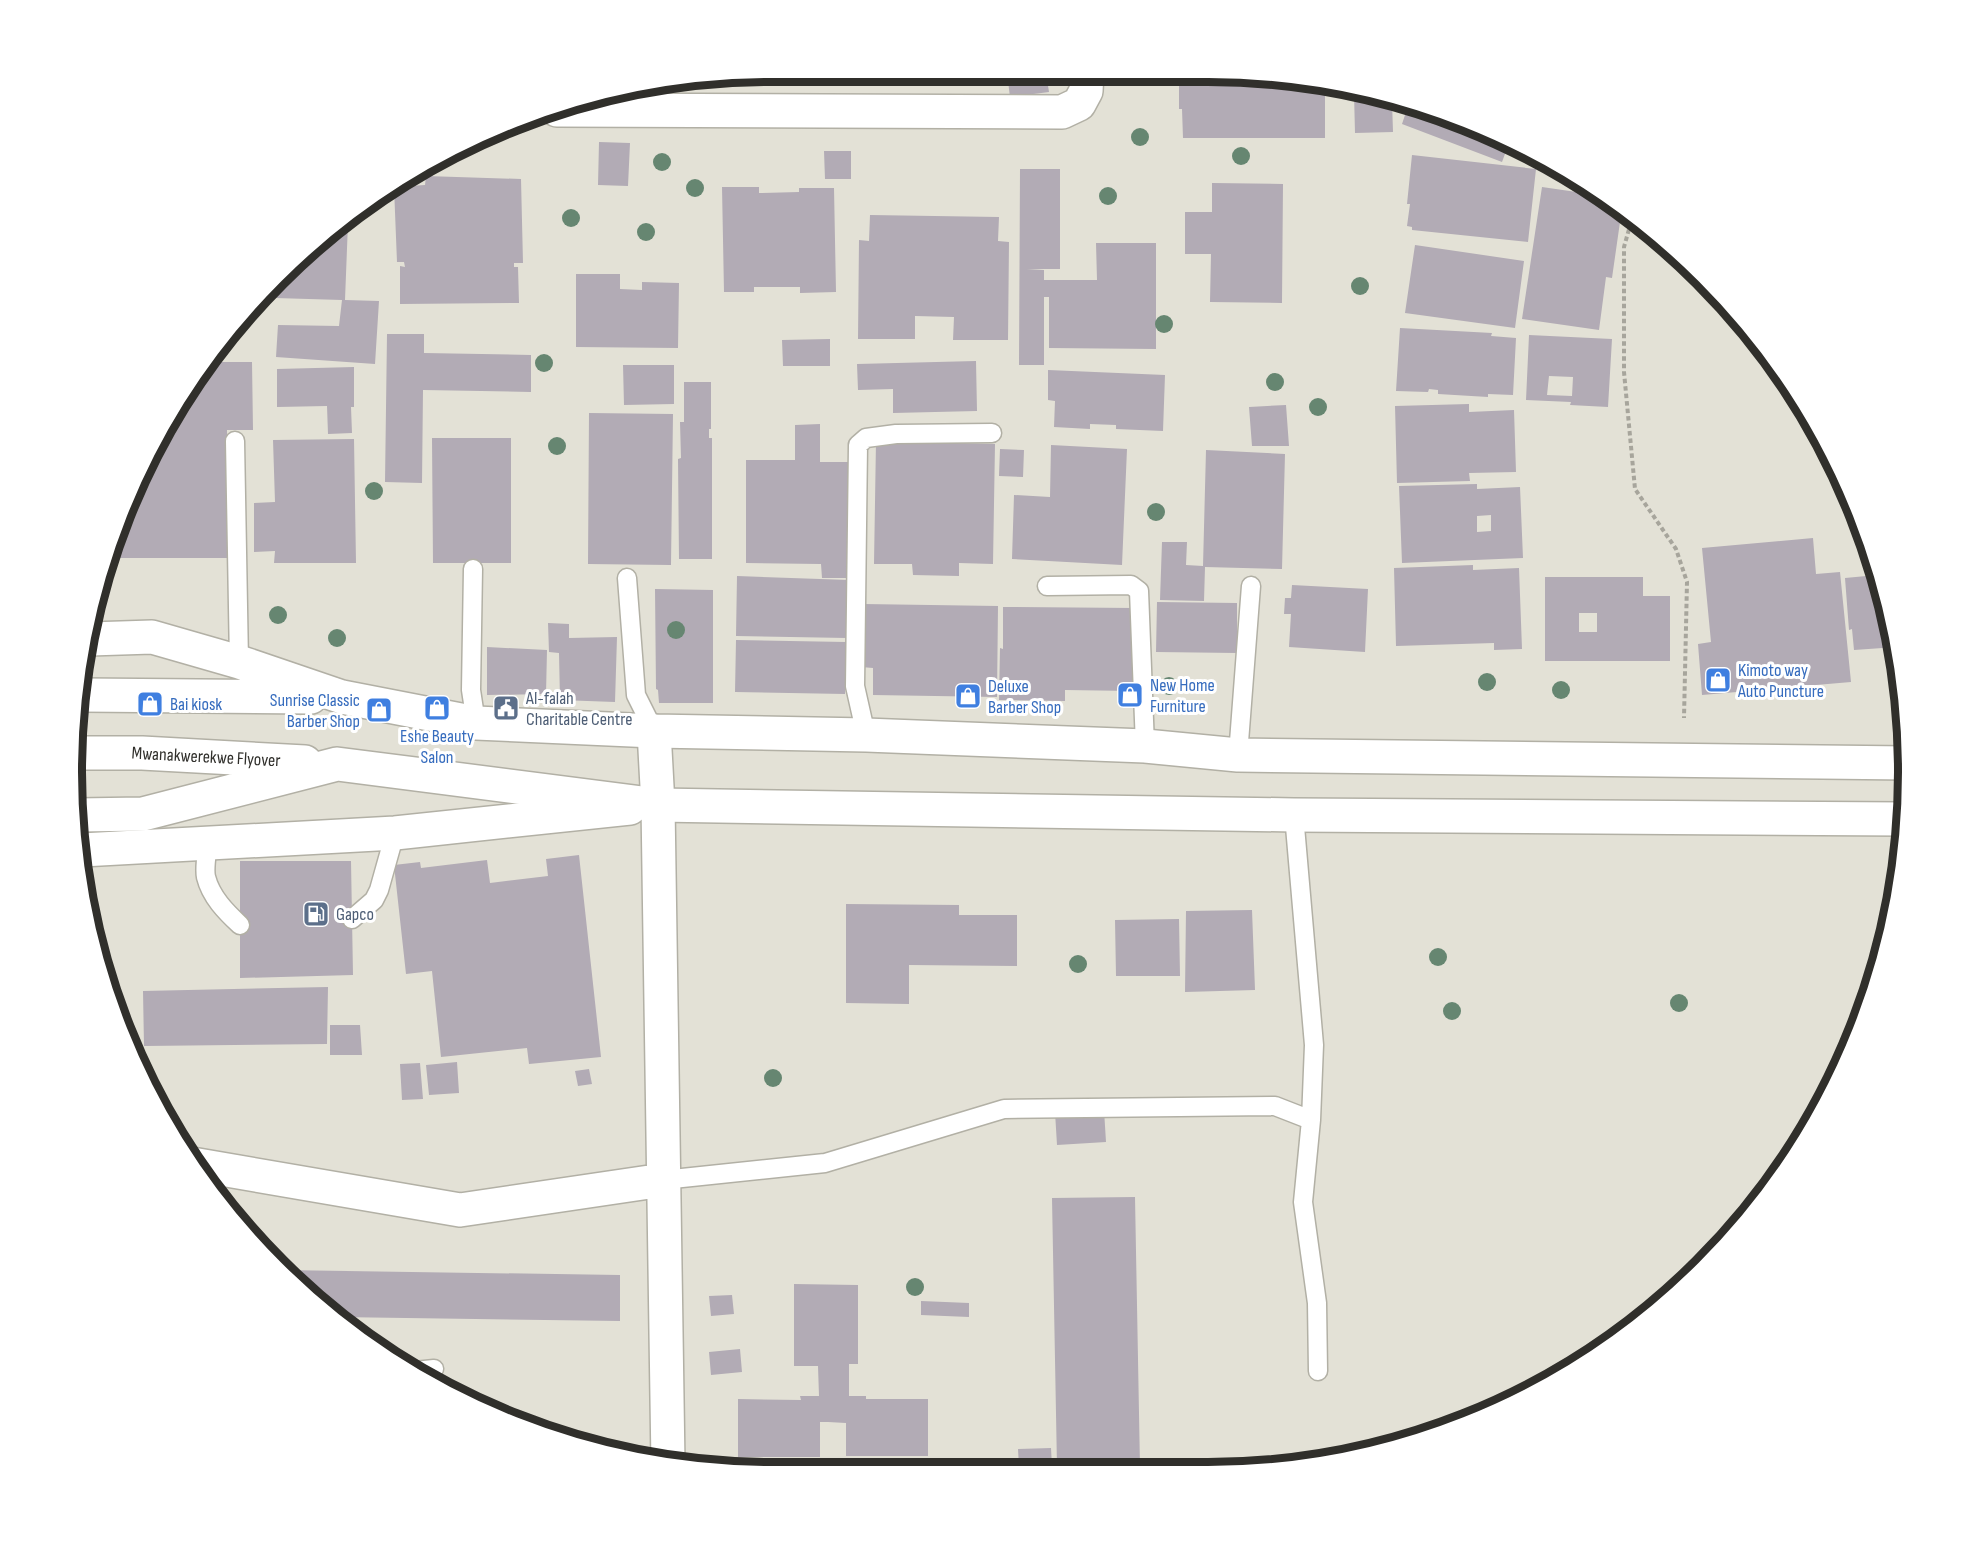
<svg xmlns="http://www.w3.org/2000/svg" width="1981" height="1545" viewBox="0 0 1981 1545" font-family="'Sofia Sans Condensed',sans-serif">
<rect width="100%" height="100%" fill="#e3e1d6"/>
<!-- building -->
<path fill="#b2abb5" fill-rule="evenodd" d="M 1007,73 L 1046,73 L 1049,92 L 1010,97 Z
M 1179,73 L 1254,73 L 1325,87 L 1325,138 L 1183,138 L 1182,109 L 1179,109 Z
M 1354,93 L 1392,101 L 1393,132 L 1355,133 Z
M 1404,103 L 1433,109 L 1509,143 L 1502,162 L 1402,124 L 1408,106 Z
M 599,142 L 630,143 L 628,186 L 598,185 Z
M 824,151 L 851,151 L 851,179 L 825,179 Z
M 1412,155 L 1536,169 L 1528,242 L 1412,230 L 1412,227 L 1407,226 L 1410,204 L 1407,204 Z
M 1540,157 L 1558,166 L 1590,187 L 1562,179 L 1564,175 L 1537,167 Z
M 1020,169 L 1060,169 L 1060,269 L 1027,269 L 1044,270 L 1044,280 L 1097,280 L 1096,243 L 1156,243 L 1156,349 L 1049,348 L 1049,297 L 1044,297 L 1044,365 L 1019,365 Z
M 426,176 L 521,179 L 523,263 L 514,263 L 514,267 L 518,267 L 519,303 L 400,304 L 400,266 L 405,267 L 404,262 L 397,262 L 394,187 L 425,185 Z
M 1212,183 L 1283,184 L 1282,303 L 1210,302 L 1211,254 L 1185,254 L 1185,212 L 1212,212 Z
M 722,187 L 759,187 L 759,193 L 799,192 L 799,188 L 834,188 L 836,292 L 800,293 L 800,287 L 754,287 L 754,292 L 724,292 Z
M 1542,187 L 1604,196 L 1622,208 L 1612,278 L 1606,277 L 1599,330 L 1522,319 Z
M 870,215 L 999,217 L 998,241 L 1009,242 L 1008,340 L 953,340 L 954,317 L 915,316 L 915,339 L 858,339 L 859,240 L 869,241 Z
M 348,223 L 345,300 L 379,301 L 375,364 L 276,357 L 278,325 L 339,326 L 342,300 L 275,298 L 276,279 Z
M 1415,245 L 1524,261 L 1515,328 L 1405,313 Z
M 576,274 L 620,274 L 620,289 L 642,290 L 642,282 L 679,283 L 678,348 L 576,347 Z
M 1400,328 L 1492,333 L 1491,336 L 1516,338 L 1513,395 L 1488,394 L 1488,397 L 1438,394 L 1438,390 L 1429,389 L 1428,392 L 1396,391 Z
M 387,334 L 424,334 L 424,353 L 531,355 L 531,392 L 423,390 L 422,483 L 385,482 Z
M 1529,335 L 1612,339 L 1608,407 L 1570,405 L 1571,402 L 1526,400 ZM 1549,376 L 1573,377 L 1572,396 L 1547,395 Z
M 830,339 L 830,366 L 783,366 L 782,340 Z
M 976,361 L 977,411 L 893,413 L 893,389 L 858,390 L 857,364 Z
M 212,362 L 252,362 L 253,430 L 227,430 L 228,558 L 116,558 L 115,544 L 166,423 Z
M 623,365 L 674,365 L 674,404 L 624,405 Z
M 354,367 L 354,407 L 351,407 L 352,433 L 328,434 L 327,406 L 277,407 L 277,369 Z
M 1048,370 L 1165,375 L 1163,431 L 1116,429 L 1116,425 L 1090,424 L 1090,429 L 1054,427 L 1055,401 L 1048,400 Z
M 684,382 L 711,382 L 711,429 L 709,429 L 709,438 L 712,438 L 712,559 L 679,559 L 678,459 L 681,458 L 680,422 L 684,422 Z
M 1469,404 L 1469,412 L 1514,410 L 1516,472 L 1469,473 L 1470,481 L 1397,483 L 1395,406 Z
M 1286,405 L 1289,446 L 1252,446 L 1249,407 Z
M 589,413 L 673,414 L 671,565 L 588,564 Z
M 820,424 L 820,462 L 848,462 L 848,578 L 822,578 L 821,564 L 746,563 L 746,460 L 795,460 L 795,425 Z
M 432,438 L 511,438 L 511,563 L 433,563 Z
M 354,439 L 356,563 L 274,563 L 275,551 L 254,552 L 254,503 L 275,502 L 273,440 Z
M 876,441 L 995,444 L 993,564 L 959,563 L 959,576 L 913,575 L 912,564 L 874,564 Z
M 1051,445 L 1127,449 L 1122,565 L 1012,559 L 1014,495 L 1050,497 Z
M 1000,449 L 1024,450 L 1023,477 L 999,476 Z
M 1206,450 L 1285,454 L 1282,569 L 1205,567 L 1204,601 L 1160,600 L 1162,542 L 1187,542 L 1186,565 L 1203,566 Z
M 1477,484 L 1477,489 L 1520,487 L 1523,558 L 1402,563 L 1399,486 ZM 1491,515 L 1491,531 L 1477,532 L 1477,516 Z
M 1813,538 L 1816,574 L 1840,572 L 1851,682 L 1702,695 L 1698,644 L 1711,642 L 1702,548 Z
M 1473,565 L 1473,570 L 1519,568 L 1522,649 L 1494,650 L 1494,643 L 1396,646 L 1394,568 Z
M 1877,575 L 1896,636 L 1897,647 L 1854,650 L 1852,629 L 1849,630 L 1845,578 Z
M 737,576 L 849,580 L 847,638 L 736,636 Z
M 1545,577 L 1643,577 L 1643,596 L 1670,596 L 1670,661 L 1545,661 ZM 1579,613 L 1597,613 L 1597,632 L 1579,632 Z
M 1292,585 L 1368,589 L 1365,652 L 1289,647 L 1291,614 L 1284,614 L 1285,598 L 1291,598 Z
M 655,589 L 713,590 L 713,703 L 659,703 L 658,690 L 656,689 Z
M 1157,602 L 1237,603 L 1237,653 L 1156,652 Z
M 863,604 L 998,606 L 997,697 L 873,695 L 873,668 L 861,667 Z
M 1003,607 L 1134,608 L 1133,691 L 1065,690 L 1065,701 L 999,700 L 1000,648 L 1003,649 Z
M 548,623 L 569,624 L 569,638 L 617,637 L 615,702 L 560,700 L 559,653 L 549,652 Z
M 736,640 L 846,642 L 845,694 L 735,692 Z
M 487,647 L 547,650 L 546,694 L 487,695 Z
M 579,855 L 601,1057 L 529,1064 L 527,1048 L 441,1057 L 432,971 L 406,974 L 394,865 L 420,862 L 421,868 L 487,860 L 490,883 L 548,876 L 546,859 Z
M 240,861 L 351,861 L 353,975 L 240,978 Z
M 846,904 L 959,905 L 959,915 L 1017,915 L 1017,966 L 909,965 L 909,1004 L 846,1003 Z
M 1252,910 L 1255,990 L 1185,992 L 1186,911 Z
M 1179,919 L 1180,976 L 1116,976 L 1115,920 Z
M 328,987 L 327,1044 L 144,1046 L 143,991 Z
M 330,1025 L 360,1025 L 362,1055 L 330,1055 Z
M 457,1062 L 459,1093 L 429,1095 L 426,1065 Z
M 420,1063 L 423,1099 L 402,1100 L 400,1064 Z
M 589,1069 L 592,1084 L 578,1086 L 575,1071 Z
M 1104,1110 L 1106,1142 L 1057,1145 L 1055,1112 Z
M 1135,1197 L 1140,1467 L 1057,1467 L 1052,1198 Z
M 280,1270 L 620,1275 L 620,1321 L 337,1317 Z
M 794,1284 L 858,1285 L 858,1364 L 849,1364 L 849,1396 L 866,1396 L 866,1399 L 928,1399 L 928,1456 L 846,1456 L 846,1423 L 828,1422 L 820,1422 L 820,1457 L 738,1457 L 738,1399 L 801,1400 L 800,1396 L 819,1396 L 818,1366 L 794,1366 Z
M 732,1295 L 734,1314 L 711,1316 L 709,1296 Z
M 921,1301 L 969,1303 L 969,1317 L 921,1315 Z
M 740,1349 L 742,1372 L 711,1375 L 709,1352 Z
M 1051,1448 L 1052,1467 L 1019,1467 L 1018,1449 Z"/>
<g fill="none" stroke-linecap="round" stroke-linejoin="round">
<defs>
<path id="service" d="M 235,441 L 239,662
M 473,569 L 471,690 L 476,723
M 627,578 L 636,695 L 654,731
M 1047,586 L 1131,585 L 1139,591 L 1145,746
M 866,735 L 855,686 L 858,445 L 866,438 L 896,434 L 992,433
M 1238,755 L 1251,586
M 1294,815 L 1314,1045 L 1311,1120
M 208,843 C 207,853 204,868 206,877 C 211,897 226,912 240,925
M 352,919 L 374,900 L 379,890 L 395,833
M 663,1180 L 825,1163 L 1004,1109 L 1275,1106 L 1311,1120 L 1303,1202 L 1317,1303 L 1318,1371
M 415,1371 L 434,1369"/>
<path id="minor" d="M 557,110 L 1062,112 L 1079,104 L 1086,91 L 1087,73
M 654,731 L 658,805 L 668,1464
M 82,850 L 395,833 L 630,808
M 192,1164 L 460,1210 L 663,1180"/>
<path id="secondary" d="M 90,639 L 152,637 L 239,662 L 342,697 L 476,723 L 654,731 L 866,735 L 1145,746 L 1238,755 L 1908,763
M 82,695 L 311,697
M 75,753 L 142,753 L 305,762
M 78,815 L 143,814 L 337,764 L 658,805 L 1294,815 L 1904,819"/>
</defs>
<!-- service casing -->
<use href="#service" stroke="#b2b0a5" stroke-width="21"/>
<!-- minor casing -->
<use href="#minor" stroke="#b2b0a5" stroke-width="36"/>
<!-- secondary casing -->
<use href="#secondary" stroke="#b2b0a5" stroke-width="36"/>
<!-- path -->
<path stroke="#a7a59c" stroke-width="4" stroke-dasharray="4.5 3" stroke-linecap="butt" d="M 1633,215 L 1624,247 L 1624,372 L 1635,489 L 1676,549 L 1687,582 L 1684,718"/>
<!-- service -->
<use href="#service" stroke="#fff" stroke-width="18"/>
<!-- minor -->
<use href="#minor" stroke="#fff" stroke-width="33"/>
<!-- secondary -->
<use href="#secondary" stroke="#fff" stroke-width="33"/>
</g>
<!-- trees -->
<g fill="#668671">
<circle cx="1140" cy="137" r="9"/>
<circle cx="1241" cy="156" r="9"/>
<circle cx="662" cy="162" r="9"/>
<circle cx="695" cy="188" r="9"/>
<circle cx="1108" cy="196" r="9"/>
<circle cx="571" cy="218" r="9"/>
<circle cx="646" cy="232" r="9"/>
<circle cx="1360" cy="286" r="9"/>
<circle cx="1164" cy="324" r="9"/>
<circle cx="544" cy="363" r="9"/>
<circle cx="1275" cy="382" r="9"/>
<circle cx="1318" cy="407" r="9"/>
<circle cx="557" cy="446" r="9"/>
<circle cx="374" cy="491" r="9"/>
<circle cx="1156" cy="512" r="9"/>
<circle cx="278" cy="615" r="9"/>
<circle cx="676" cy="630" r="9"/>
<circle cx="337" cy="638" r="9"/>
<circle cx="1487" cy="682" r="9"/>
<circle cx="1169" cy="686" r="9"/>
<circle cx="1561" cy="690" r="9"/>
<circle cx="1438" cy="957" r="9"/>
<circle cx="1078" cy="964" r="9"/>
<circle cx="1679" cy="1003" r="9"/>
<circle cx="1452" cy="1011" r="9"/>
<circle cx="773" cy="1078" r="9"/>
<circle cx="915" cy="1287" r="9"/>
</g>
<!-- icons -->
<defs>
<symbol id="shop-square" viewBox="-11 -11 22 22"><rect x="-9" y="-9" width="18" height="18" rx="4" fill="#3f7fe0" stroke="#fff"/><path d="M-5-2.5h2.3a2.7 3.5 0 0 1 5.4 0H5L5.5 6h-11ZM-1.5-2.5h3a1.5 2.3 0 0 0-3 0Z" fill="#fff"/></symbol>
<symbol id="civic-square" viewBox="-11 -11 22 22"><rect x="-9" y="-9" width="18" height="18" rx="4" fill="#5c6f8a" stroke="#fff"/><path d="M-.6-6.5H3V-4.5H.6V-3L4-1V1h2V6H-6V1h2V-1L-.6-3ZM-1.2 2.5V6h2.4V2.5Z" fill="#fff"/></symbol>
<symbol id="fuel-square" viewBox="-11 -11 22 22"><rect x="-9" y="-9" width="18" height="18" rx="4" fill="#5c6f8a" stroke="#fff"/><path d="M-5.5-6h7V0h2V4h1.3V-2.5L3-4.5l.8-.8L6-3V5H2.5V1h-1V6h-7ZM-4.2-4.7v3.2H.2V-4.7Z" fill="#fff"/></symbol>
</defs>
<g fill-rule="evenodd">
<use href="#shop-square" x="1703" y="665" width="30" height="30"/>
<use href="#shop-square" x="1115" y="680" width="30" height="30"/>
<use href="#shop-square" x="953" y="681" width="30" height="30"/>
<use href="#shop-square" x="135" y="689" width="30" height="30"/>
<use href="#shop-square" x="422" y="693" width="30" height="30"/>
<use href="#civic-square" x="491" y="693" width="30" height="30"/>
<use href="#shop-square" x="364" y="695" width="30" height="30"/>
<use href="#fuel-square" x="301" y="899" width="30" height="30"/>
</g>
<g text-anchor="middle" dominant-baseline="central" stroke-width="6" stroke-linejoin="round" paint-order="stroke">
<!-- shop labels -->
<g font-size="18" fill="#366cbe" stroke="#fff" text-anchor="start">
<text x="1738" y="670">Kimoto way<tspan x="1738" dy="21">Auto Puncture</tspan></text>
<text x="1150" y="685">New Home<tspan x="1150" dy="21">Furniture</tspan></text>
<text x="988" y="686">Deluxe<tspan x="988" dy="21">Barber Shop</tspan></text>
<text x="360" y="700" text-anchor="end">Sunrise Classic<tspan x="360" dy="21">Barber Shop</tspan></text>
<text x="170" y="704">Bai kiosk</text>
<text x="437" y="736" text-anchor="middle">Eshe Beauty<tspan x="437" dy="21">Salon</tspan></text>
</g>
<!-- service labels -->
<g font-size="18" fill="#4e5e75" stroke="#fff" text-anchor="start">
<text x="526" y="698">Al-falah<tspan x="526" dy="21">Charitable Centre</tspan></text>
<text x="336" y="914">Gapco</text>
</g>
<!-- street labels -->
<g font-size="18" fill="#302f2b" stroke="#fff">
<text transform="translate(206 757) rotate(3)">Mwanakwerekwe Flyover</text>
</g>
</g>
<!-- crop -->
<path d="M0 0H1981V1545H0ZM772 82H1208A690 690 0 0 1 1898 772V772A690 690 0 0 1 1208 1462H772A690 690 0 0 1 82 772V772A690 690 0 0 1 772 82Z" fill="#fff" fill-rule="evenodd"/>
<path fill="none" stroke="#302f2b" stroke-width="8" d="M772 82H1208A690 690 0 0 1 1898 772V772A690 690 0 0 1 1208 1462H772A690 690 0 0 1 82 772V772A690 690 0 0 1 772 82Z"/>
</svg>
